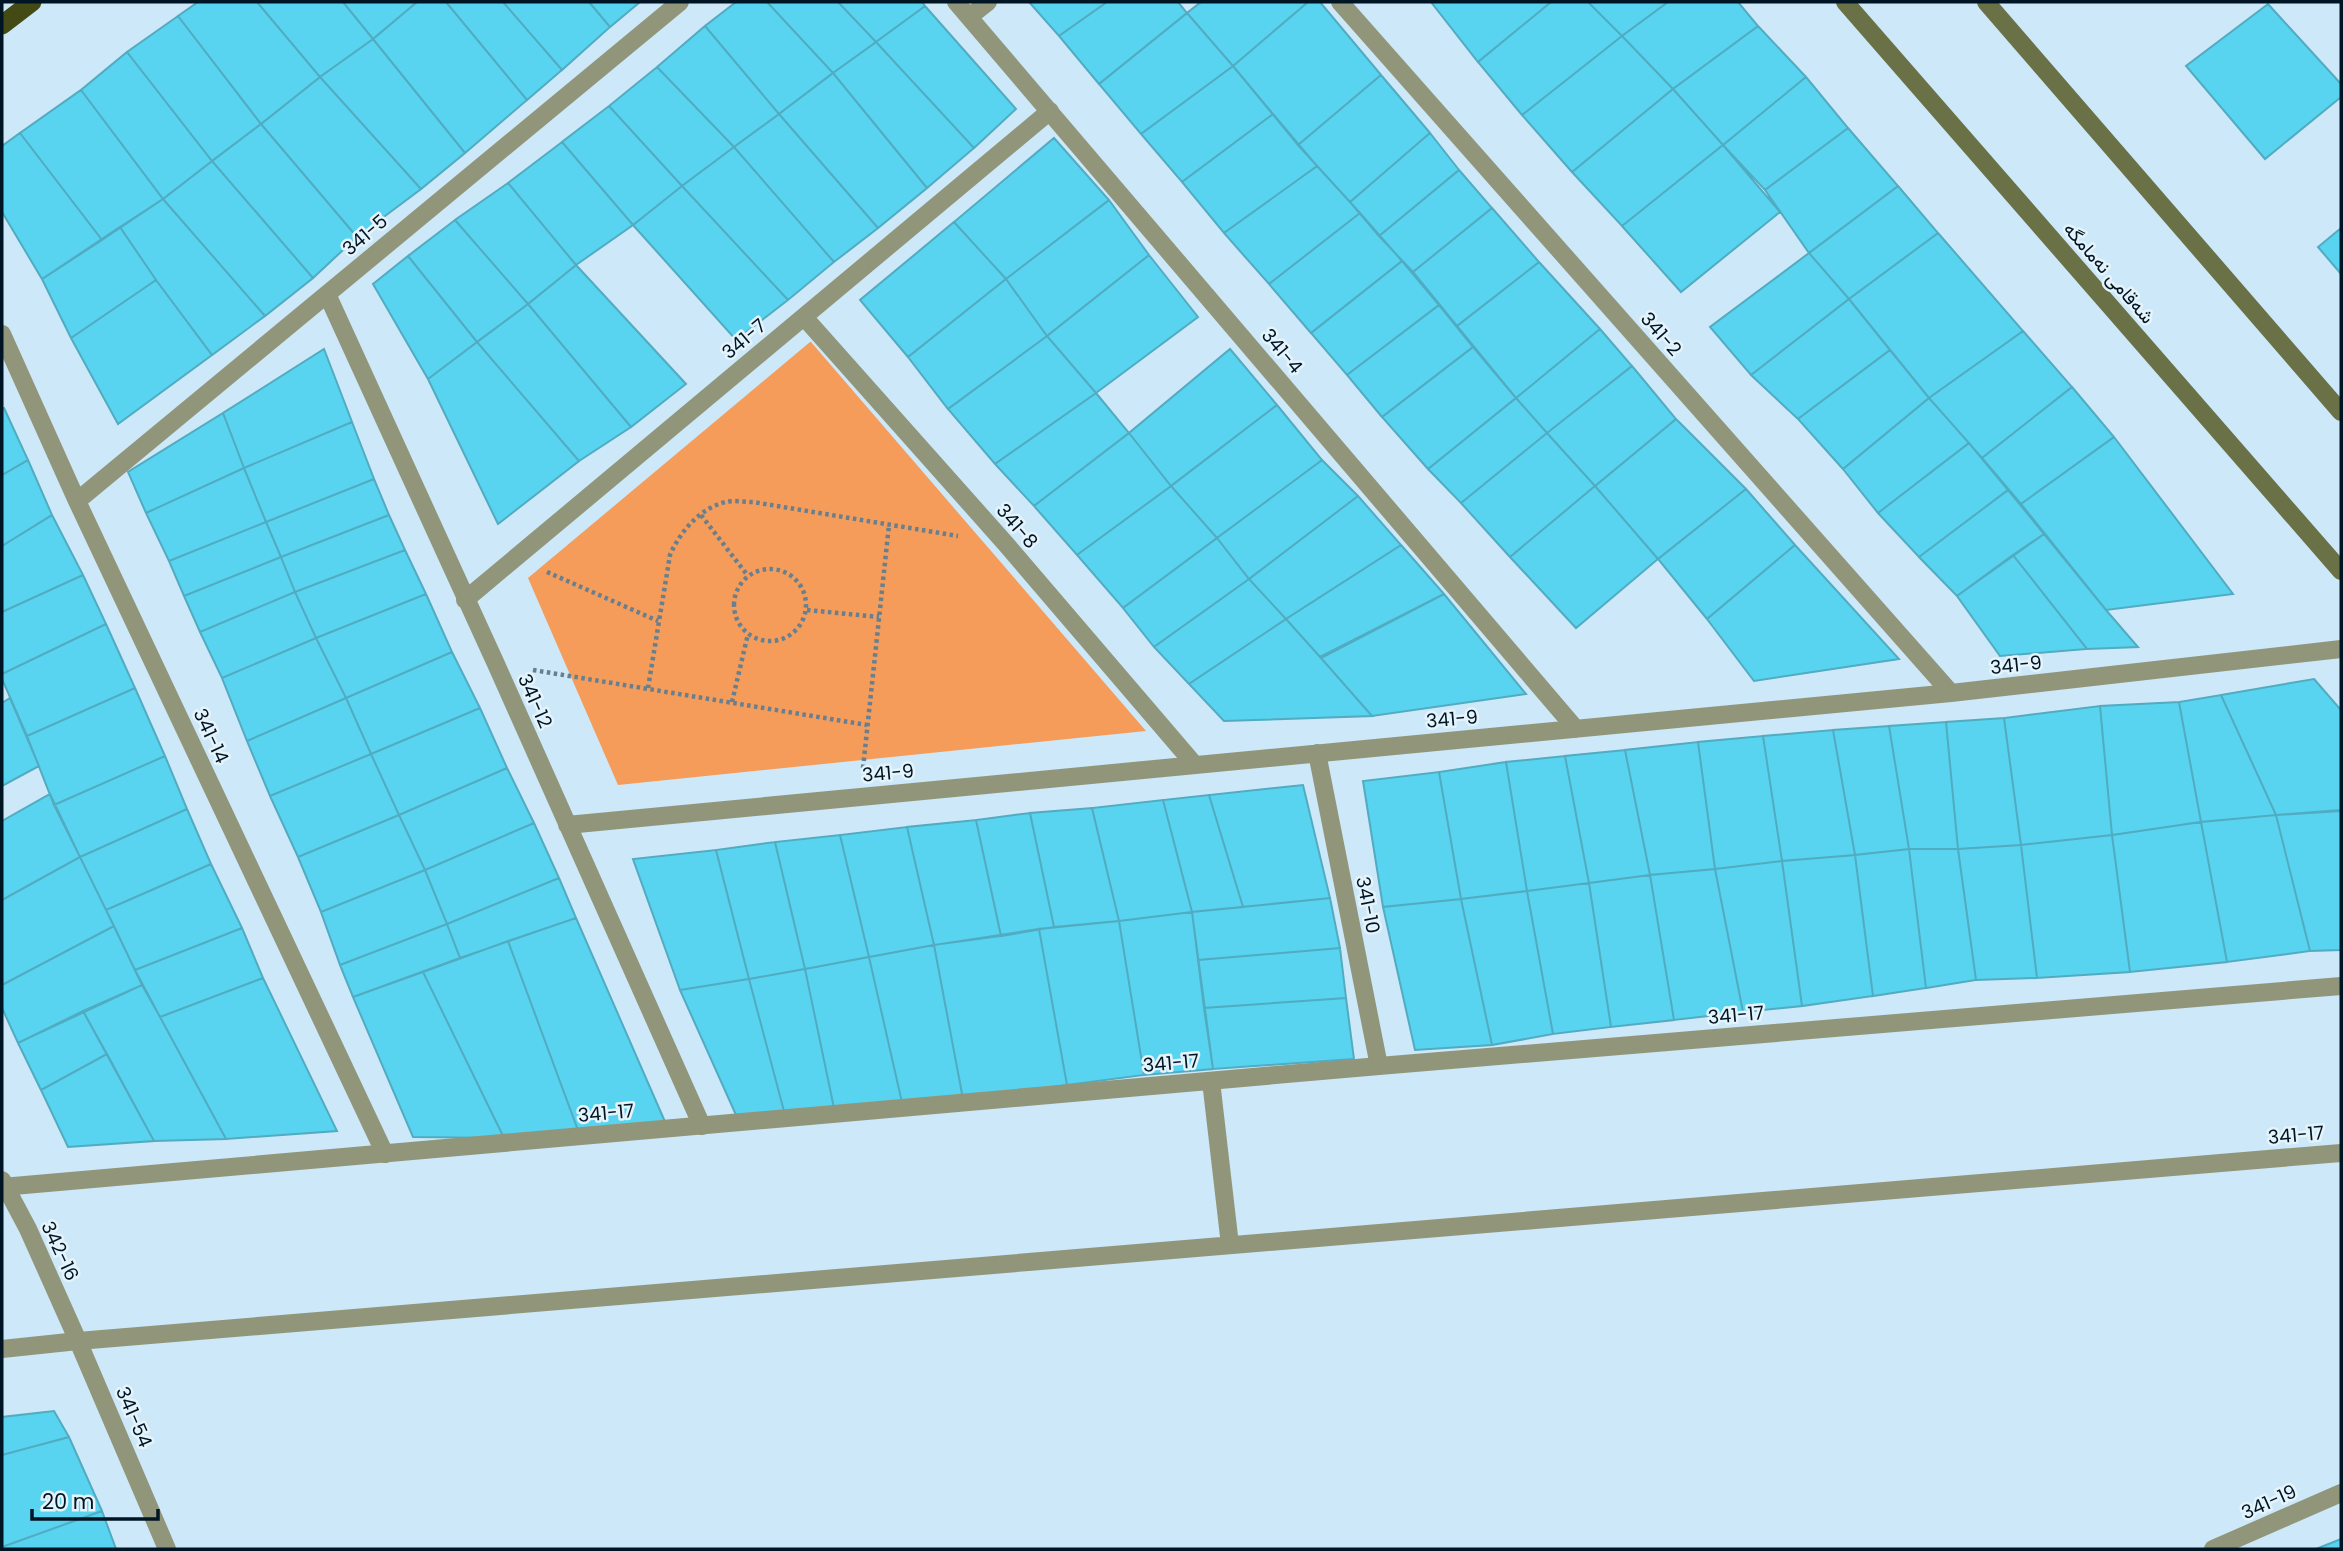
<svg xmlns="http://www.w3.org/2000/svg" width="2343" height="1551" viewBox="0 0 2343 1551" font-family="Poppins,Vazirmatn,sans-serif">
<rect width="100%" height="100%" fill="#cde8f8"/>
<!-- green -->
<path fill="#f59c5b" d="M 810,342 L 811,342 L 1146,731 L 618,785 L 528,578 Z"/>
<!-- building -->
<path fill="#58d4f0" stroke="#51abc1" stroke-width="2" d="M 198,2 L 257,2 L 320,77 L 261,124 L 178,16 Z
M 257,2 L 343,2 L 373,39 L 320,77 Z
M 343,2 L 417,2 L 373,39 Z
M 417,2 L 446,2 L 527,100 L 465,153 L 373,39 Z
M 446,2 L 503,2 L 562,70 L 527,100 Z
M 503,2 L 589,2 L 610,27 L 562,70 Z
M 589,2 L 640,2 L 610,27 Z
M 736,2 L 767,2 L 833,73 L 779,114 L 705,26 Z
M 767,2 L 838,2 L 876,42 L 833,73 Z
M 838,2 L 922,2 L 925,6 L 876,42 Z
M 1029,2 L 1107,2 L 1059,36 Z
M 1107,2 L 1178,2 L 1187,13 L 1099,84 L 1059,36 Z
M 1201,2 L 1308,2 L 1233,66 L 1187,13 Z
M 1308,2 L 1320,2 L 1381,75 L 1298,145 L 1233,66 Z
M 1431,2 L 1551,2 L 1478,62 Z
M 1551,2 L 1588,2 L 1622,36 L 1522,115 L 1478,62 Z
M 1588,2 L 1668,2 L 1622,36 Z
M 1668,2 L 1738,2 L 1758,26 L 1673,89 L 1622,36 Z
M 2268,4 L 2341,84 L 2341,97 L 2265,159 L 2186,66 Z
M 925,6 L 1016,109 L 974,148 L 876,42 Z
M 1187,13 L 1233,66 L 1141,134 L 1099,84 Z
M 178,16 L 261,124 L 212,161 L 127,52 Z
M 705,26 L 779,114 L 734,147 L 657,67 Z
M 1758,26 L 1806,77 L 1723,145 L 1673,89 Z
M 1622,36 L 1673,89 L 1572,172 L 1522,115 Z
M 373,39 L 465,153 L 421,189 L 320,77 Z
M 876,42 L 974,148 L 927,188 L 833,73 Z
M 127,52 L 212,161 L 163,199 L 81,90 Z
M 1233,66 L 1273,114 L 1182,182 L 1141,134 Z
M 657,67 L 734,147 L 682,186 L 609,106 Z
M 833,73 L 927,188 L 878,228 L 779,114 Z
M 1381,75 L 1430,133 L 1350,202 L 1298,145 Z
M 320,77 L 421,189 L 357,237 L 261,124 Z
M 1806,77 L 1848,128 L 1765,190 L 1723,145 Z
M 1673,89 L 1723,145 L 1622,226 L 1572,172 Z
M 81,90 L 163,199 L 102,240 L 20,133 Z
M 609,106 L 682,186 L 633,225 L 562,142 Z
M 779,114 L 878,228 L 834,262 L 734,147 Z
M 1273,114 L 1317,166 L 1224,233 L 1182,182 Z
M 261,124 L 357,237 L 313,278 L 212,161 Z
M 1848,128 L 1898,186 L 1809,253 L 1765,190 Z
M 20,133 L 102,240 L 42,279 L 2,212 L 2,146 Z
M 1430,133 L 1459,170 L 1379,236 L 1350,202 Z
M 1054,138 L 1109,200 L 1006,279 L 954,222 Z
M 562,142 L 633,225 L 576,265 L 508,183 Z
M 1723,145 L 1780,212 L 1681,292 L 1622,226 Z
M 734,147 L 834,262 L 788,300 L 682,186 Z
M 212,161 L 313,278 L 265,316 L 163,199 Z
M 1317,166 L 1360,213 L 1269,284 L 1224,233 Z
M 1459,170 L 1492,208 L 1413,272 L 1379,236 Z
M 508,183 L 576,265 L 528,304 L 455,220 Z
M 682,186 L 788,300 L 736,340 L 633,225 Z
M 1898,186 L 1938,233 L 1849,299 L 1809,253 Z
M 163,199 L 265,316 L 212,355 L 156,280 L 120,227 Z
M 1109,200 L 1149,255 L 1047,336 L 1006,279 Z
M 1492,208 L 1539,262 L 1457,326 L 1413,272 Z
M 1360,213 L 1402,261 L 1311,333 L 1269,284 Z
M 455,220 L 528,304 L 477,342 L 408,256 Z
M 954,222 L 1006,279 L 908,357 L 860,300 Z
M 120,227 L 156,280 L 71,338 L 42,279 Z
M 2341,228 L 2341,274 L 2318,247 Z
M 1938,233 L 2023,331 L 1929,398 L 1849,299 Z
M 1809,253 L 1849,299 L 1751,375 L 1710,327 Z
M 1149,255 L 1198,317 L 1096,393 L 1047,336 Z
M 408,256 L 477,342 L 428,379 L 373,284 Z
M 1402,261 L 1439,305 L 1347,375 L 1311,333 Z
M 1539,262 L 1600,329 L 1516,398 L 1457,326 Z
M 576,265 L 686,384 L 631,427 L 528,304 Z
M 1006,279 L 1047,336 L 948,409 L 908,357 Z
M 156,280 L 212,355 L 118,424 L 71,338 Z
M 1849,299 L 1890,350 L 1798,419 L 1751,375 Z
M 528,304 L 631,427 L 579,461 L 477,342 Z
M 1439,305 L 1473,347 L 1382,417 L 1347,375 Z
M 1600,329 L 1632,366 L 1547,433 L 1516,398 Z
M 2023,331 L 2072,387 L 1982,458 L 1929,398 Z
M 1047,336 L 1096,393 L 995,464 L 948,409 Z
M 477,342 L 579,461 L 498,524 L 428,379 Z
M 1473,347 L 1516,398 L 1428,469 L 1382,417 Z
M 324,349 L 352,422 L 244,468 L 223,413 Z
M 1230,349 L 1277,405 L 1171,486 L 1129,433 Z
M 1890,350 L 1929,398 L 1843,469 L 1798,419 Z
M 1632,366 L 1676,419 L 1595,486 L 1547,433 Z
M 2072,387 L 2114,437 L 2021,504 L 1982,458 Z
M 1096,393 L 1129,433 L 1034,506 L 995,464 Z
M 1516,398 L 1547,433 L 1461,503 L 1428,469 Z
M 1929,398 L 1969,443 L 1878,513 L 1843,469 Z
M 1277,405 L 1322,460 L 1217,538 L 1171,486 Z
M 4,408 L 28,460 L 2,475 L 2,409 Z
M 223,413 L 244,468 L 146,513 L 128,472 Z
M 1676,419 L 1746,489 L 1658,559 L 1595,486 Z
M 352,422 L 374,479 L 266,522 L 244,468 Z
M 1129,433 L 1171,486 L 1077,555 L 1034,506 Z
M 1547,433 L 1595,486 L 1510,557 L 1461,503 Z
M 2114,437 L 2233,594 L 2106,610 L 2021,504 Z
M 1969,443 L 2008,490 L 1919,557 L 1878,513 Z
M 28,460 L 52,515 L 2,546 L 2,475 Z
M 1322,460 L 1358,496 L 1249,579 L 1217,538 Z
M 244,468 L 266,522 L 169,561 L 146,513 Z
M 374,479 L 389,515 L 281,557 L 266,522 Z
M 1171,486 L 1217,538 L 1123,608 L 1077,555 Z
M 1595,486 L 1658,559 L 1576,628 L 1510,557 Z
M 1746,489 L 1795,545 L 1707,619 L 1658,559 Z
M 2008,490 L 2044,534 L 1957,596 L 1919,557 Z
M 1358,496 L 1401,545 L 1286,619 L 1249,579 Z
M 52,515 L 83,575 L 2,612 L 2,546 Z
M 389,515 L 405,550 L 295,592 L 281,557 Z
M 266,522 L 281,557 L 184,596 L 169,561 Z
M 2044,534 L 2106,610 L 2138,647 L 2087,649 L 2013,555 Z
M 1217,538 L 1249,579 L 1154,647 L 1123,608 Z
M 1401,545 L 1444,594 L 1320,657 L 1286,619 Z
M 1795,545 L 1899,659 L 1754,681 L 1707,619 Z
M 405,550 L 426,594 L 316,638 L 295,592 Z
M 2013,555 L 2087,649 L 2000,656 L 1957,596 Z
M 281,557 L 295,592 L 200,632 L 184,596 Z
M 83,575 L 106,624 L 2,674 L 2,612 Z
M 1249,579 L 1286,619 L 1189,684 L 1154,647 Z
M 295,592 L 316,638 L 222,678 L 200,632 Z
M 426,594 L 452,652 L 346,698 L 316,638 Z
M 1444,594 L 1526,694 L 1372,716 L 1321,658 Z
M 1286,619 L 1321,658 L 1372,716 L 1224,721 L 1189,684 Z
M 106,624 L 135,688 L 27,736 L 2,679 L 2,674 Z
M 316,638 L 346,698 L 247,741 L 222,678 Z
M 452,652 L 480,708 L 371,754 L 346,698 Z
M 2314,679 L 2341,710 L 2341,810 L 2276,815 L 2221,695 Z
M 135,688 L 165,756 L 54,805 L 27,736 Z
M 2221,695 L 2276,815 L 2201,822 L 2179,702 Z
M 10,698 L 39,766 L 2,786 L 2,703 Z
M 346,698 L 371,754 L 270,796 L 247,741 Z
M 2179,702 L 2201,822 L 2112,835 L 2100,706 Z
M 2100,706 L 2112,835 L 2021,845 L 2004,718 Z
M 480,708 L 507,768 L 399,815 L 371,754 Z
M 2004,718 L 2021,845 L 1958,849 L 1946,722 Z
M 1946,722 L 1958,849 L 1909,849 L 1889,726 Z
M 1889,726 L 1909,849 L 1855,855 L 1833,730 Z
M 1833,730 L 1855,855 L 1782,861 L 1763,736 Z
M 1763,736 L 1782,861 L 1715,869 L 1698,742 Z
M 1698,742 L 1715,869 L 1650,875 L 1625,750 Z
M 1625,750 L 1650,875 L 1589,883 L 1565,756 Z
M 371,754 L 399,815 L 298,857 L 270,796 Z
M 165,756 L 187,809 L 80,857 L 54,805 Z
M 1565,756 L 1589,883 L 1527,891 L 1506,762 Z
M 1506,762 L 1527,891 L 1461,899 L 1439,772 Z
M 507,768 L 534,823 L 425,870 L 399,815 Z
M 1439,772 L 1461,899 L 1383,907 L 1363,781 Z
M 1303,785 L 1330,898 L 1243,907 L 1209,795 Z
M 50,794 L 80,857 L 2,900 L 2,821 Z
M 1209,795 L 1243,907 L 1192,912 L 1163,800 Z
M 1163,800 L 1192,912 L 1119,921 L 1092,808 Z
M 1092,808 L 1119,921 L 1054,927 L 1030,813 Z
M 187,809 L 211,864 L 106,910 L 80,857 Z
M 2341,811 L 2341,950 L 2310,951 L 2276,815 Z
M 1030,813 L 1054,927 L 1001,936 L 976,820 Z
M 399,815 L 425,870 L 321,912 L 298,857 Z
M 2276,815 L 2310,951 L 2227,962 L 2201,822 Z
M 976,820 L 1001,936 L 934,945 L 907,827 Z
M 2201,822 L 2227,962 L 2130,972 L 2112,835 Z
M 534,823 L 559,878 L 447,924 L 425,870 Z
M 907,827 L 934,945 L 869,957 L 840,835 Z
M 840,835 L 869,957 L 805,969 L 775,842 Z
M 2112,835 L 2130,972 L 2037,978 L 2021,845 Z
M 775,842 L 805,969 L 749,979 L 716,850 Z
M 2021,845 L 2037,978 L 1976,980 L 1958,849 Z
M 1909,849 L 1926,988 L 1873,996 L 1855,855 Z
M 1909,849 L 1958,849 L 1976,980 L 1926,988 Z
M 716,850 L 749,979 L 680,990 L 633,859 Z
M 1855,855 L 1873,996 L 1802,1006 L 1782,861 Z
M 80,857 L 114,926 L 2,985 L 2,900 Z
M 1782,861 L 1802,1006 L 1743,1012 L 1715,869 Z
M 211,864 L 242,928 L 135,970 L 106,910 Z
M 1715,869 L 1743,1012 L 1674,1020 L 1650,875 Z
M 425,870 L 447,924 L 340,965 L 321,912 Z
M 1650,875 L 1674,1020 L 1611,1027 L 1589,883 Z
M 559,878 L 576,918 L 460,958 L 447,924 Z
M 1589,883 L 1611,1027 L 1553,1034 L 1527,891 Z
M 1527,891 L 1553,1034 L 1492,1045 L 1461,899 Z
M 1330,898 L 1340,948 L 1198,960 L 1192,912 Z
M 1461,899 L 1492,1045 L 1415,1050 L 1383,907 Z
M 1192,912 L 1213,1069 L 1144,1075 L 1119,921 Z
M 576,918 L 666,1124 L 579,1133 L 508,941 Z
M 1119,921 L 1144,1075 L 1067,1085 L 1039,929 Z
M 447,924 L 460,958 L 353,997 L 340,965 Z
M 114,926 L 142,985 L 18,1043 L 2,1008 L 2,985 Z
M 242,928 L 263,978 L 160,1017 L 135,970 Z
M 1039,929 L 1067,1085 L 963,1099 L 934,945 Z
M 508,941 L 579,1133 L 504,1138 L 423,972 Z
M 934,945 L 963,1099 L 903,1107 L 869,957 Z
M 1340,948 L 1346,998 L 1204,1008 L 1198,960 Z
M 869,957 L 903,1107 L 835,1113 L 805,969 Z
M 805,969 L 835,1113 L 785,1115 L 749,979 Z
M 423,972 L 504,1138 L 413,1137 L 353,997 Z
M 263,978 L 337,1131 L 226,1139 L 160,1017 Z
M 749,979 L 785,1115 L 736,1115 L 680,990 Z
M 142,985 L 160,1017 L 226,1139 L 154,1141 L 83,1011 Z
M 1346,998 L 1354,1059 L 1213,1069 L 1204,1008 Z
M 83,1011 L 107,1054 L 41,1090 L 18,1043 Z
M 107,1054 L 154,1141 L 68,1147 L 41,1090 Z
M 54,1411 L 69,1437 L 2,1455 L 2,1417 Z
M 69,1437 L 102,1511 L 2,1547 L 2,1455 Z
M 102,1511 L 116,1549 L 2,1549 L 2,1547 Z
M 2341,1539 L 2341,1549 L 2316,1549 Z"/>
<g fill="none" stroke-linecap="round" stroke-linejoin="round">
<!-- path -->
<path stroke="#677f8e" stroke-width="4.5" stroke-dasharray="3.5 3.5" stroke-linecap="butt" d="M 701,515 L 748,576
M734 605a36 36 0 1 1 72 0a36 36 0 1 1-72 0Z
M 547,572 L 658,621
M 807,610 L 879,617
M 533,670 L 867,725
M 648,688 L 670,555 C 680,532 699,509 725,502 C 733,500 744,502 753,502 L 958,536
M 732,702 L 748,634
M 863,768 L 889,525"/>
<!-- minor -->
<path stroke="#91967a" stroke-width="18" d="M 956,2 L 1576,729
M 1340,2 L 1951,693
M 969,17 L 988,2
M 327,294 L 496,664 L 702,1126
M 804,317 L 1005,543 L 1195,765
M 2,334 L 77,501 L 385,1154
M 77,501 L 680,2
M 465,600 L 1050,111
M 1317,753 L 1379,1066
M 567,825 L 1951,693 L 2341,649
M 2,1180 L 28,1229 L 78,1341 L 167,1549
M 2213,1549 L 2341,1493"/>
<!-- tertiary -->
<path stroke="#91967a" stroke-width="18" d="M 1211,1081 L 1230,1245
M 2,1187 L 1379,1066 L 2341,986
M 2,1349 L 78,1341 L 2341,1153"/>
<!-- secondary -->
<path stroke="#6a7146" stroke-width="18" d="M 1845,2 L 2341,571
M 1986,2 L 2341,412"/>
<!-- trunk -->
<path stroke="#444a14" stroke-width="19" d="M 2,25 L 32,2"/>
</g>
<g text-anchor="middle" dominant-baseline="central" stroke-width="5" stroke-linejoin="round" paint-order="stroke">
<!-- street labels -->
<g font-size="19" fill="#001524" stroke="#e5f3fb">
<text transform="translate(365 235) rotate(-40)">341-5</text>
<text transform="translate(2109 273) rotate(49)">شەقامی نەمامگە</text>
<text transform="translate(1661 334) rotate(49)">341-2</text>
<text transform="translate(744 339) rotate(-40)">341-7</text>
<text transform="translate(1282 351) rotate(50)">341-4</text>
<text transform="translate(1017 526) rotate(49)">341-8</text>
<text transform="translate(2016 665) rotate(-6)">341-9</text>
<text transform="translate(535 701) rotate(66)">341-12</text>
<text transform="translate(1452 719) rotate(-5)">341-9</text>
<text transform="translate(211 736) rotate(65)">341-14</text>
<text transform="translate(888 773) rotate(-5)">341-9</text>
<text transform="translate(1368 905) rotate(79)">341-10</text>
<text transform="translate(1736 1015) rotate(-5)">341-17</text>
<text transform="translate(1171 1063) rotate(-5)">341-17</text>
<text transform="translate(606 1113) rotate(-5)">341-17</text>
<text transform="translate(2296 1135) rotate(-5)">341-17</text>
<text transform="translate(60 1251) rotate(65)">342-16</text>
<text transform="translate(134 1417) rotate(67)">341-54</text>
<text transform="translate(2269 1502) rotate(-24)">341-19</text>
</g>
</g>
<!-- border -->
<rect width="2343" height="1551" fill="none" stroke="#001524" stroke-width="7"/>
<!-- scale -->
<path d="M32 1509v10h126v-10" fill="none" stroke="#001524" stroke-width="3.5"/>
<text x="42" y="1509" font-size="21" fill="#001524" stroke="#e5f3fb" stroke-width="5" paint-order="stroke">20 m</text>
</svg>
